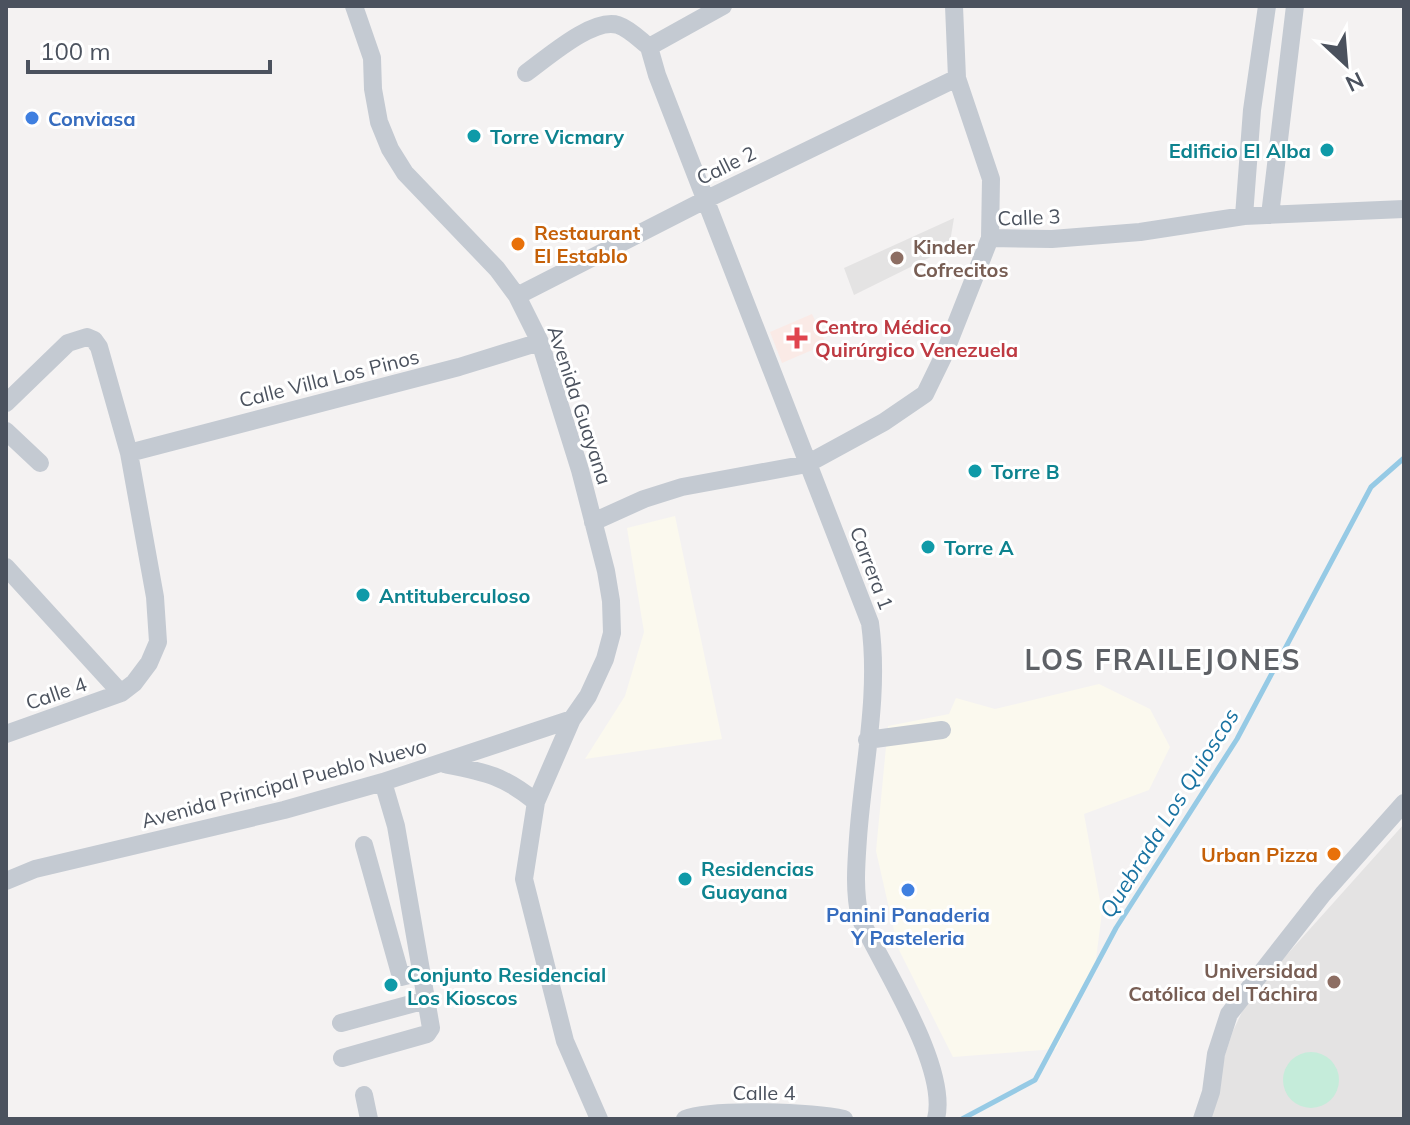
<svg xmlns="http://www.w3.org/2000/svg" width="1410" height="1125" viewBox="0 0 1410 1125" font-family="Mulish,sans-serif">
<rect width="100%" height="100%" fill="#f4f2f2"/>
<!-- commercial -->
<path fill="#fbf9ee" d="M 675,516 L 722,739 L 585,759 L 625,696 L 644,632 L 627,528 Z
M 1099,684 L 1150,709 L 1170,747 L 1149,790 L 1084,814 L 1102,912 L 1095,967 L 1056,1049 L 953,1057 L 898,948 L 876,851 L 888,726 L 949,714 L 956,698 L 995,709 Z"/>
<!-- education -->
<path fill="#e4e3e3" d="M 954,218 L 949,248 L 854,295 L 844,268 Z
M 1404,824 L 1404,1119 L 1210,1119 L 1224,1058 L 1233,1031 L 1249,997 Z"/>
<!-- medical -->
<path fill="#faeae6" d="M 812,314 L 826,344 L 782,363 L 770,332 Z"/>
<!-- green -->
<path fill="#c5ecda" d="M1283 1080a28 28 0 1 1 56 0a28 28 0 1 1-56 0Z"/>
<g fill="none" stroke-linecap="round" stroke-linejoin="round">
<!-- stream -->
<path stroke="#96cae5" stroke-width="5" d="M 962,1119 L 1035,1080 L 1116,928 L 1237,739 L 1371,487 L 1404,458"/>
<!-- minor -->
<path stroke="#c4cad2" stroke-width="18" d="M 354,6 L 372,58 L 373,89 L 379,122 L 390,149 L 405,173 L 497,269 L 517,296 L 540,342 L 580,470 L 606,571 L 611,601 L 612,633 L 605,659 L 588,696 L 572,719 L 536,802 L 524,879 L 565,1041 L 599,1119
M 649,47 L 657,75 L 870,623 C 880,695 863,767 858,838 C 856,866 854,891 860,918 C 883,968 949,1067 936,1119
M 649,47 L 723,6
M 526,73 C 547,58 593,17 618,25 C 630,29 640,40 649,47
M 1270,215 L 1295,6
M 1244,216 L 1252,110 L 1267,6
M 990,238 L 1052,239 L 1140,232 L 1244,216 L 1404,209
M 517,296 L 705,200 L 957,78
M 6,403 L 68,343 L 87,337 L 94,340 L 99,347 L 129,453 L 155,597 L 158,642 L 149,663 L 134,683 L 121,693 L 6,734
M 6,431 L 40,463
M 129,453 L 459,367 L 540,342
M 593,522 L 644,499 L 682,487 L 807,464 L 884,422 L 925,394 L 943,357 L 990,238 L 991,179 L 957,78 L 954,6
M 6,567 L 121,693
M 867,740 L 942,730
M 444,764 C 485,772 503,775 536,802
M 364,845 L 401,977 L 421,972
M 6,881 L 35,869 L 284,810 L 383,782 L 572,719
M 341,1023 L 426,1000
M 342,1058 L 427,1034 L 431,1028 L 396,826 L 383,782
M 364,1095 L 369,1119
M 685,1119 C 712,1108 814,1112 844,1119
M 1202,1119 L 1211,1092 L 1216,1054 L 1229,1014 L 1323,894 L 1404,803"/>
</g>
<!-- markers -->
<g fill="#3f7fe0" stroke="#fff" stroke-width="3">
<circle cx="32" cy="118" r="8"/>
<circle cx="908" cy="890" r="8"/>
</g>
<g fill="#0f9aa8" stroke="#fff" stroke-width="3">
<circle cx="474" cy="136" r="8"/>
<circle cx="1327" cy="150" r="8"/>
<circle cx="975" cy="471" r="8"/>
<circle cx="928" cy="547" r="8"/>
<circle cx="363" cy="595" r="8"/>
<circle cx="685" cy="879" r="8"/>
<circle cx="391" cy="985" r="8"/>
</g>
<g fill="#e8710a" stroke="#fff" stroke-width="3">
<circle cx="518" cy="244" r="8"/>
<circle cx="1334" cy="854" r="8"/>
</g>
<g fill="#8d6e63" stroke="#fff" stroke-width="3">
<circle cx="897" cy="258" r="8"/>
<circle cx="1334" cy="982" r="8"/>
</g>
<path fill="#e0444e" stroke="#fff" stroke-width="3" d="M793 326h8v8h8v8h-8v8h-8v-8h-8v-8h8z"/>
<g text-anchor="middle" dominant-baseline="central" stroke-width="6" stroke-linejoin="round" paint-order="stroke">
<!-- shop labels -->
<g font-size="20" font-weight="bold" fill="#366cbe" stroke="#fff" text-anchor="start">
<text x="48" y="118">Conviasa</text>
<text x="908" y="914" text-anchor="middle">Panini Panaderia<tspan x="908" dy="23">Y Pasteleria</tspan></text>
</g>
<!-- culture labels -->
<g font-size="20" font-weight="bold" fill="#0d838f" stroke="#fff" text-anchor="start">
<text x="490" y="136">Torre Vicmary</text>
<text x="1311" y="150" text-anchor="end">Edificio El Alba</text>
<text x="991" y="471">Torre B</text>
<text x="944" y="547">Torre A</text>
<text x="379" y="595">Antituberculoso</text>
<text x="701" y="868">Residencias<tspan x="701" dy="23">Guayana</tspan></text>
<text x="407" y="974">Conjunto Residencial<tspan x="407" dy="23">Los Kioscos</tspan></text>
</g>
<!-- street labels -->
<g font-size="20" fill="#4b525e" stroke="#fff">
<text transform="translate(726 165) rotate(-26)">Calle 2</text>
<text transform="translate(1029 217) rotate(-2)">Calle 3</text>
<text transform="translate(329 378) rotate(-14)">Calle Villa Los Pinos</text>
<text transform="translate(580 405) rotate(72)">Avenida Guayana</text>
<text transform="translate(872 568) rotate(69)">Carrera 1</text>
<text transform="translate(56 693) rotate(-19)">Calle 4</text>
<text transform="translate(284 783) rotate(-15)">Avenida Principal Pueblo Nuevo</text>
<text x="764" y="1092">Calle 4</text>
</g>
<!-- food labels -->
<g font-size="20" font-weight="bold" fill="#c56008" stroke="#fff" text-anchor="start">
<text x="534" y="232">Restaurant<tspan x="534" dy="23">El Establo</tspan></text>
<text x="1318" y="854" text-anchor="end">Urban Pizza</text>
</g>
<!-- education labels -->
<g font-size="20" font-weight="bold" fill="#785e54" stroke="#fff" text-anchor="start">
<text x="913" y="246">Kinder<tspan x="913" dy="23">Cofrecitos</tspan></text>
<text x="1318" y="970" text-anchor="end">Universidad<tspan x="1318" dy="23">Católica del Táchira</tspan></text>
</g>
<!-- health labels -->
<g font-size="20" font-weight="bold" fill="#be3a42" stroke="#fff" text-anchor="start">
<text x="815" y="326">Centro Médico<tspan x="815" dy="23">Quirúrgico Venezuela</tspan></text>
</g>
<!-- water labels -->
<g font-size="22" font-style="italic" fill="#1973a2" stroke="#fff">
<text transform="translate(1169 813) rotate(-58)">Quebrada Los Quioscos</text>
</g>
<!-- district labels -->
<g font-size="28" font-weight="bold" letter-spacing="2" fill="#5e6166" stroke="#fff">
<text x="1163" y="659">LOS FRAILEJONES</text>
</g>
</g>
<!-- border -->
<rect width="1410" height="1125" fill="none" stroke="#4b525e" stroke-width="16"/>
<!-- north arrow -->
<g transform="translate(1346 64) rotate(154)" stroke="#ffffff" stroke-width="6" paint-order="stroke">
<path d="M0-6L14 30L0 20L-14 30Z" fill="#4b525e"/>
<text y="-12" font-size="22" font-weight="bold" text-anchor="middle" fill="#4b525e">N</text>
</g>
<!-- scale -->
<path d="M28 60v12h242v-12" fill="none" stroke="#4b525e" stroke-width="4"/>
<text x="40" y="60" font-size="24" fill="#4b525e" stroke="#ffffff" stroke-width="6" paint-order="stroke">100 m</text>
</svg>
